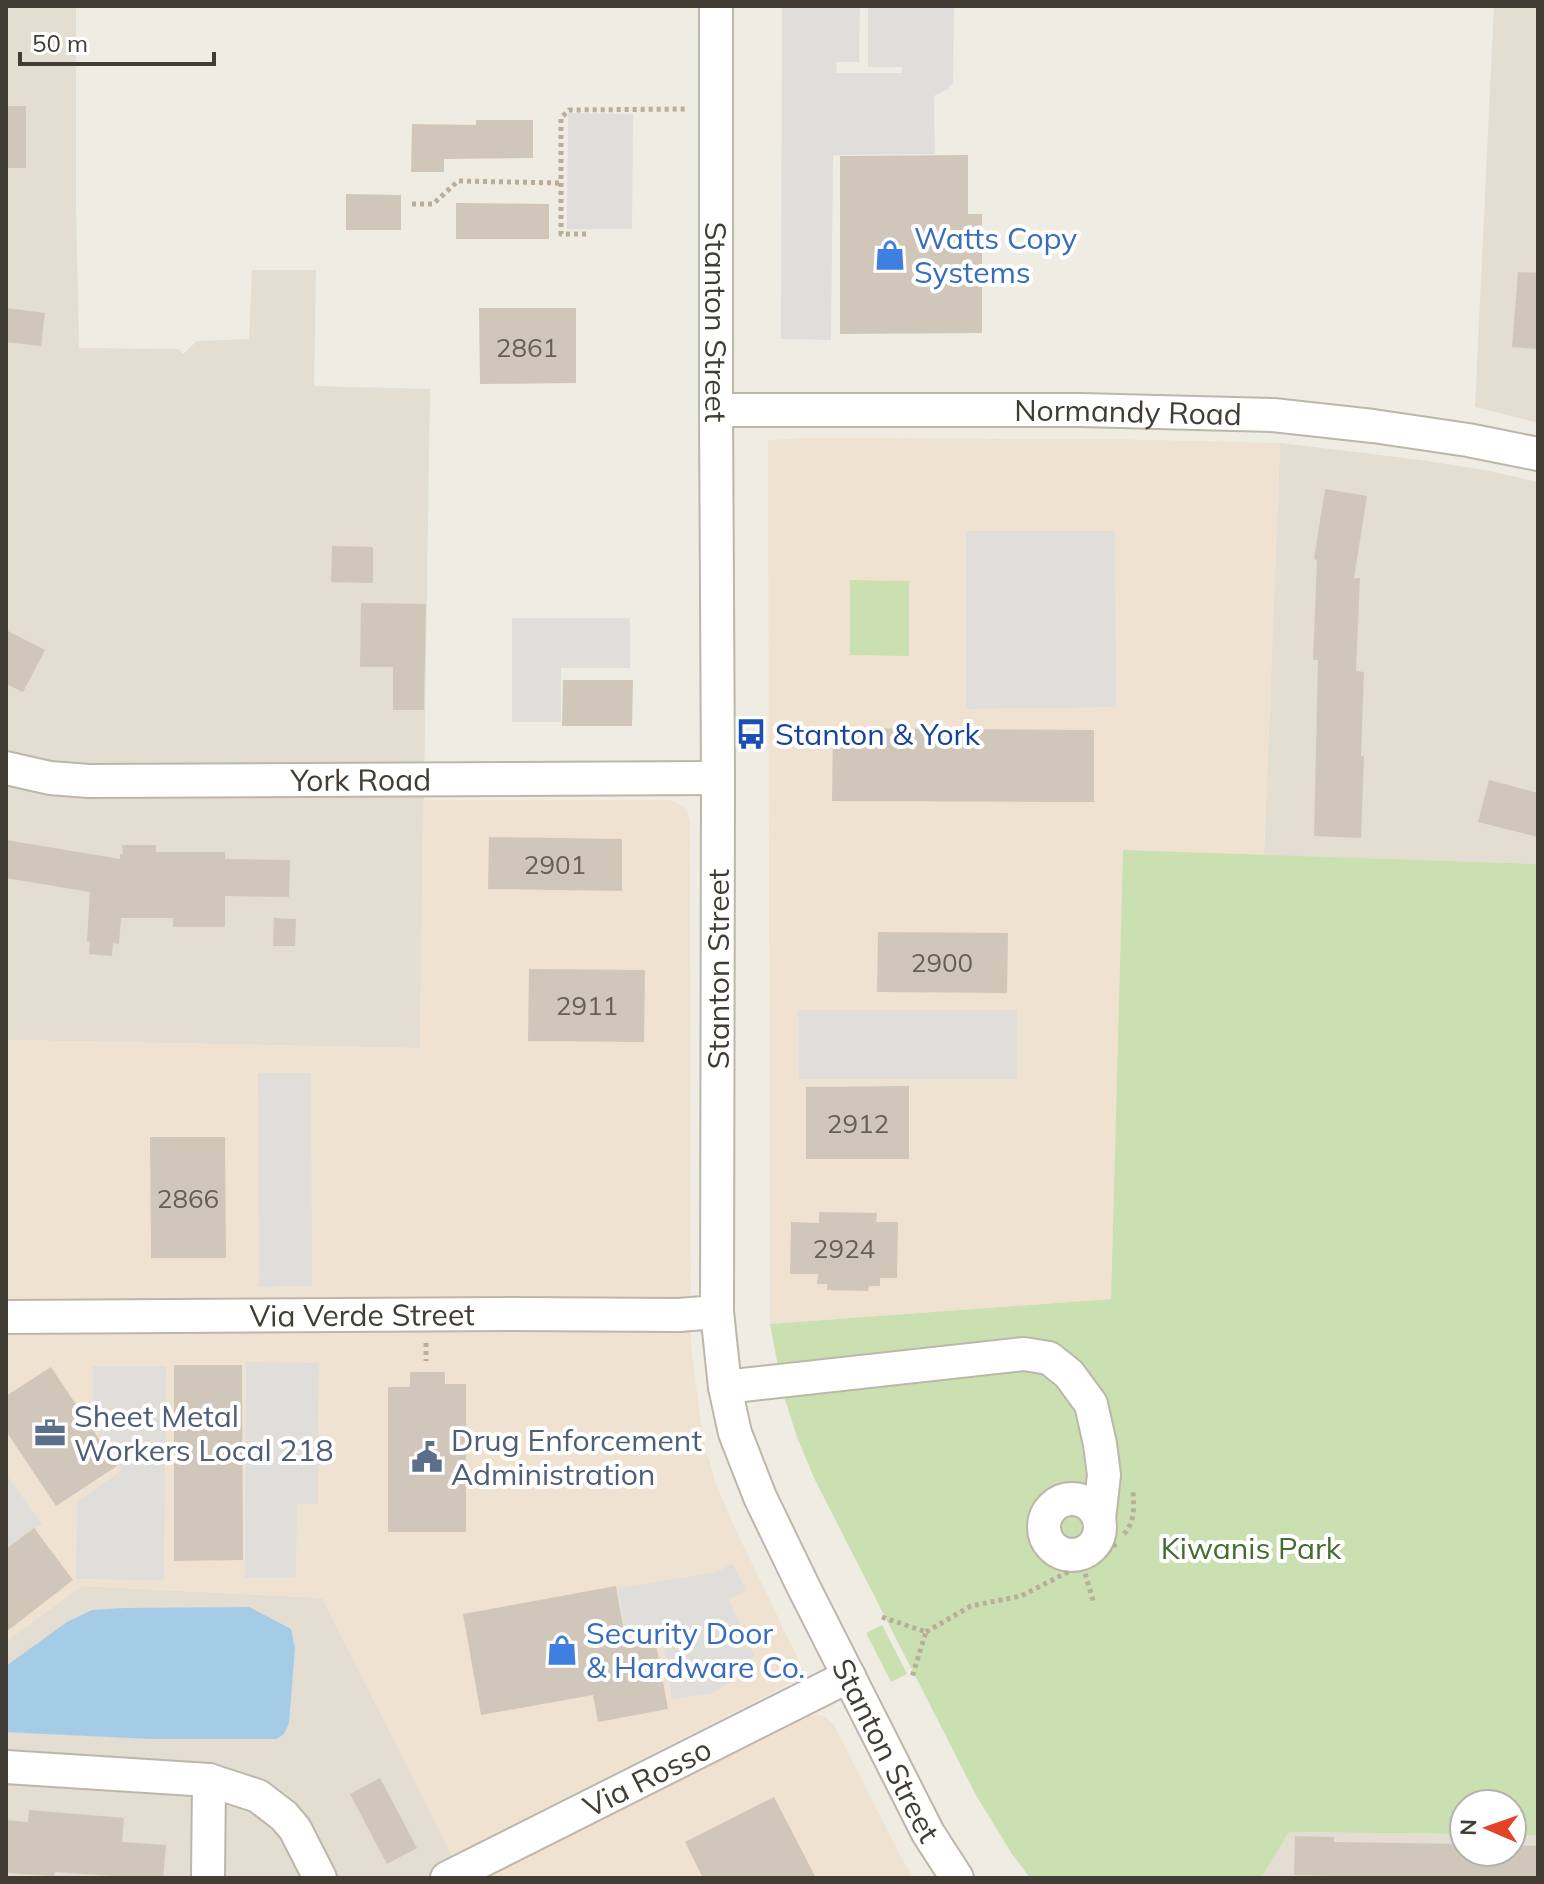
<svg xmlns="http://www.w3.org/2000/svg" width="1544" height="1884" viewBox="0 0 1544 1884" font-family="Mulish,sans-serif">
<rect width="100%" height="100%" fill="#efece3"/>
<!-- residential -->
<path fill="#e3ddd2" d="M 6,6 L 76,6 L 76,205 L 79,348 L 179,349 L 183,354 L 197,341 L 249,339 L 252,270 L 316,270 L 314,386 L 430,389 L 420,1048 L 6,1040 Z
M 1494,6 L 1538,6 L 1538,423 L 1475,407 Z
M 1280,443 L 1421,460 L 1489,471 L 1538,482 L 1538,864 L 1264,855 Z
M 82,1586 L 322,1598 L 464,1878 L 6,1878 L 6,1641 Z
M 1289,1832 L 1464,1834 L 1464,1852 L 1512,1852 L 1512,1835 L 1538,1835 L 1538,1878 L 1261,1878 Z"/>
<!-- commercial -->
<path fill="#f0e2d0" d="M 808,438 L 1107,439 L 1280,443 L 1264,855 L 1123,851 L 1111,1299 L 770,1324 L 768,440 Z
M 423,800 L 671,800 L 687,810 L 690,824 L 691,1348 L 703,1438 L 715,1481 L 732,1522 L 803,1669 L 799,1679 L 452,1856 L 322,1598 L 82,1586 L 6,1641 L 6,1040 L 420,1048 Z
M 817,1715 L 824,1716 L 834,1725 L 903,1861 L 914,1878 L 485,1878 L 810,1716 Z"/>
<!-- green -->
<path fill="#cbe0b0" d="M 850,580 L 909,581 L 909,656 L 850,655 Z
M 1123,850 L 1538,864 L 1538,1835 L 1512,1835 L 1512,1804 L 1464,1804 L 1464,1834 L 1289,1832 L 1261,1878 L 1030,1878 L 1012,1854 L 977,1797 L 814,1478 L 797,1437 L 783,1393 L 770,1324 L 1111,1299 Z
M 882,1625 L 907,1674 L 891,1682 L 866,1633 Z"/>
<!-- parking -->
<path fill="#e0dedb" d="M 782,6 L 860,6 L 859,62 L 836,62 L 837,73 L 902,73 L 902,67 L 868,67 L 868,6 L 954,6 L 953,82 L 948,89 L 934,96 L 935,154 L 833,155 L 831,340 L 781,339 Z
M 568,113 L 633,114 L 632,229 L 567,229 Z
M 966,531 L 1115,531 L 1116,707 L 966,709 Z
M 512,618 L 630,618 L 630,668 L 561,668 L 561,722 L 512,722 Z
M 798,1010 L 1017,1010 L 1017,1079 L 799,1079 Z
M 258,1073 L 311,1073 L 312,1286 L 259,1287 Z
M 246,1362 L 319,1363 L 318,1504 L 297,1504 L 296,1578 L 245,1578 Z
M 93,1366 L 166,1366 L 164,1580 L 76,1579 L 77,1502 L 122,1470 L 93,1426 Z
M 6,1474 L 42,1524 L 6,1550 Z
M 733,1564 L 746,1590 L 729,1600 L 755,1657 L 737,1664 L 734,1671 L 736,1680 L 710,1694 L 672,1699 L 661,1631 L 626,1636 L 618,1588 L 713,1573 Z"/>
<!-- water -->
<path fill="#a5cce7" d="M 249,1607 L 291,1629 L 295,1648 L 289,1723 L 284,1734 L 276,1739 L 150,1739 L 6,1732 L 6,1666 L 67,1622 L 92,1610 L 125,1608 Z"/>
<!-- building -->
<path fill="#d0c7ba" d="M 6,106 L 26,106 L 26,168 L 6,168 Z
M 476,120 L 533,120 L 533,158 L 444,159 L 444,172 L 411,172 L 412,124 L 476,125 Z
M 968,155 L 968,214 L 982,214 L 982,333 L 840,334 L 840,156 Z
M 346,194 L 401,195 L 401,230 L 346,230 Z
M 456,203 L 549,204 L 549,239 L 456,239 Z
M 1518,272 L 1538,273 L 1538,349 L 1512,347 Z
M 6,308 L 45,313 L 41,346 L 6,342 Z
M 479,308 L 576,308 L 576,383 L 480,384 Z
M 1325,489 L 1367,496 L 1354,578 L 1360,578 L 1356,671 L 1364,672 L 1361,756 L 1364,756 L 1361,838 L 1314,836 L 1318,660 L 1313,660 L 1317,560 L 1314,559 Z
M 332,546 L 373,547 L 373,583 L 331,582 Z
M 361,603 L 426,604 L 424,710 L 393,710 L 393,667 L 360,667 Z
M 6,630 L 45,650 L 23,692 L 6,684 Z
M 563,680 L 633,680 L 632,726 L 562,726 Z
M 833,728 L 1094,730 L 1094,802 L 832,801 Z
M 1489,780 L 1538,793 L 1538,837 L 1478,822 Z
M 489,837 L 622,839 L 622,891 L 488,889 Z
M 6,840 L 120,859 L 120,854 L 123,854 L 122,845 L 156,845 L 156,852 L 225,852 L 225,859 L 290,860 L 289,897 L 225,896 L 225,927 L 173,927 L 173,918 L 121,918 L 119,944 L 113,943 L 112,956 L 89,954 L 90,942 L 87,941 L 90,892 L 6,878 Z
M 274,918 L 296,919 L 295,946 L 273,946 Z
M 878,932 L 1008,933 L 1007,993 L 877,992 Z
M 529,969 L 645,970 L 644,1042 L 528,1041 Z
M 909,1086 L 909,1159 L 806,1159 L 806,1087 Z
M 150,1137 L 225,1137 L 226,1258 L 151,1258 Z
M 819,1212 L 877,1213 L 876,1222 L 898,1222 L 897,1278 L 880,1278 L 880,1286 L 869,1286 L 868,1291 L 827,1290 L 827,1284 L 817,1284 L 818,1274 L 790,1274 L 791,1222 L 819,1223 Z
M 174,1365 L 242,1365 L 243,1560 L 174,1561 Z
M 51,1367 L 117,1466 L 56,1506 L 6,1431 L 6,1396 Z
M 410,1372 L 445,1372 L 445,1384 L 466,1384 L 466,1532 L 388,1532 L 388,1387 L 410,1387 Z
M 34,1528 L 73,1580 L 6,1632 L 6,1549 Z
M 616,1586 L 626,1643 L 655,1638 L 668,1709 L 598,1722 L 593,1695 L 481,1715 L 463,1614 Z
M 380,1778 L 417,1848 L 387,1864 L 350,1794 Z
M 774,1797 L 816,1878 L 703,1878 L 685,1842 Z
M 29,1810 L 124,1818 L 122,1842 L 166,1845 L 163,1878 L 111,1878 L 111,1876 L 55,1872 L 54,1876 L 6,1873 L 6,1820 L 28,1822 Z
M 1295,1836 L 1334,1837 L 1334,1842 L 1464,1844 L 1464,1852 L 1512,1852 L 1512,1845 L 1538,1846 L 1538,1878 L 1329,1878 L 1329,1876 L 1294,1875 Z"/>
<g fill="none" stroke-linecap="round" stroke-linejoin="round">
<defs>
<g id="minor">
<path id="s1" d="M 716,6 L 716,410 L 718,778 L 717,1312 L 725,1387 L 735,1433 L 760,1497 L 803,1586 L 928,1833 L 957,1878"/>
<path id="s2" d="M 716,410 L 1081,410 L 1273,415 L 1373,426 L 1468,440 L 1538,454"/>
<path id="s3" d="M 6,768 L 50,778 L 89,781 L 718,778"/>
<path id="s4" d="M 6,1317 L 512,1314 L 679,1315 L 717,1312"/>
<path d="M 725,1387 L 1024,1354 L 1049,1358 L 1069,1374 L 1091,1404 L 1100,1444 L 1104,1475 L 1099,1519"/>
<circle cx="1072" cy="1527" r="28"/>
<path d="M 6,1767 L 209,1780 L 258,1796 L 284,1816 L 295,1829 L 320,1878"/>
<path d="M 208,1878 L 209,1780"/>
<path id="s5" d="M 447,1878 L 849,1676"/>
</g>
</defs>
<!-- minor casing -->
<use href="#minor" stroke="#bdb6aa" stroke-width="36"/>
<!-- path -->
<path stroke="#baae9a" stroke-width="5" stroke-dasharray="4 4" stroke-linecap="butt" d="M 412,204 L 433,204 L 458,181 L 561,183
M 586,234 L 561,234 L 561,118 L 569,110 L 686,109
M 426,1343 L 426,1361
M 1124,1534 C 1135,1522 1134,1507 1133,1491
M 1083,1566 L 1094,1604
M 882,1617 L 926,1632 L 912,1677
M 926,1632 L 971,1606 L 1021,1596 L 1070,1571 L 1090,1563 L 1106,1553 L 1118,1542"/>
<!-- minor -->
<use href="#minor" stroke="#fff" stroke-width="32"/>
</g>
<!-- icons -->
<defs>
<symbol id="shop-bare" viewBox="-9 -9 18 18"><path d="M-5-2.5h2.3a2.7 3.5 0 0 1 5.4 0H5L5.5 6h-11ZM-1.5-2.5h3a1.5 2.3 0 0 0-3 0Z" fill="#3f7fe0" stroke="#fff" stroke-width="2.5" paint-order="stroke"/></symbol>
<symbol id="bus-bare" viewBox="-9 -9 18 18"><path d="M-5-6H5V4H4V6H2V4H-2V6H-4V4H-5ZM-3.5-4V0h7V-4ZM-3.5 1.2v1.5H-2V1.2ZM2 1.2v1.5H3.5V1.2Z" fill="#1a4fb4" stroke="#fff" stroke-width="2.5" paint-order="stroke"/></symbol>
<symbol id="office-bare" viewBox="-9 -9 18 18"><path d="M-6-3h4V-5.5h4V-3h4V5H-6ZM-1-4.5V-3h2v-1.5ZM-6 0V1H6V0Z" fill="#5c6f8a" stroke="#fff" stroke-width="2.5" paint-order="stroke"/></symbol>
<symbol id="civic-bare" viewBox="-9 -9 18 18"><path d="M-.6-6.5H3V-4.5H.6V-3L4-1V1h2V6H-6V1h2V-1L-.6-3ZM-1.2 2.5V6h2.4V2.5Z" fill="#5c6f8a" stroke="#fff" stroke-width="2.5" paint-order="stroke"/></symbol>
</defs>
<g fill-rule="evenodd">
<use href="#shop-bare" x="868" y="233" width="44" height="44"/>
<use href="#bus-bare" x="729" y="712" width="44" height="44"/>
<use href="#office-bare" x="28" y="1411" width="44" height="44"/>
<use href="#civic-bare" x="405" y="1435" width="44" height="44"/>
<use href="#shop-bare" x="540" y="1628" width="44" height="44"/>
</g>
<g text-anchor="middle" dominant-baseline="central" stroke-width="8" stroke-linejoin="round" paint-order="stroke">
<!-- number labels -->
<g font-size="26" fill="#655f56">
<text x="527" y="347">2861</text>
<text x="555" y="864">2901</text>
<text x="942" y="962">2900</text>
<text x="587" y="1005">2911</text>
<text x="858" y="1123">2912</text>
<text x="188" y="1198">2866</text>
<text x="844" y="1248">2924</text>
</g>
<!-- shop labels -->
<g font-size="30" fill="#366cbe" stroke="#fff" text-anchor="start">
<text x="914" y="238">Watts Copy<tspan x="914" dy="34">Systems</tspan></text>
<text x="586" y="1633">Security Door<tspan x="586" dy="34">&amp; Hardware Co.</tspan></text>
</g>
<!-- street labels -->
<g font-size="30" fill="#413c34" stroke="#fff">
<text stroke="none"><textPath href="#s1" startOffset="316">Stanton Street</textPath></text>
<text stroke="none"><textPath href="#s2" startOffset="412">Normandy Road</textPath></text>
<text stroke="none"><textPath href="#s3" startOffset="356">York Road</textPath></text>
<text transform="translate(718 969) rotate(-90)">Stanton Street</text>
<text stroke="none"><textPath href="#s4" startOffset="356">Via Verde Street</textPath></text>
<text stroke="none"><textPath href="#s1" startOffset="1780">Stanton Street</textPath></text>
<text stroke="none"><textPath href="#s5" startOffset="224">Via Rosso</textPath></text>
</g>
<!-- transit labels -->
<g font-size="30" fill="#164399" stroke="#fff" text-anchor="start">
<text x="775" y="734">Stanton &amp; York</text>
</g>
<!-- service labels -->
<g font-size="30" fill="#4e5e75" stroke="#fff" text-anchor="start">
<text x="74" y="1416">Sheet Metal<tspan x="74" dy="34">Workers Local 218</tspan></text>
<text x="451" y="1440">Drug Enforcement<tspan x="451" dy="34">Administration</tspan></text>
</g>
<!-- park labels -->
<g font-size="30" fill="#466b2f" stroke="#fff">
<text x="1251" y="1548">Kiwanis Park</text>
</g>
</g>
<!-- border -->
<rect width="1544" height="1884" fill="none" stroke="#413c34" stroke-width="16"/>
<!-- north arrow -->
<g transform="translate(1488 1828) rotate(272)"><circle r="38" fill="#ffffff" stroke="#b3b1ae" stroke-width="2"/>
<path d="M0-6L14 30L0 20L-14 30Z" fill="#e24328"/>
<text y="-12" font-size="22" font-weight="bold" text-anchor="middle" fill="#413c34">N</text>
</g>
<!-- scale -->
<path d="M20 52v12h194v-12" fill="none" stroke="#413c34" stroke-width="4"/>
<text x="32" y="52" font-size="24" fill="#413c34" stroke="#ffffff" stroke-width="6" paint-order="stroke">50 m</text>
</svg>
